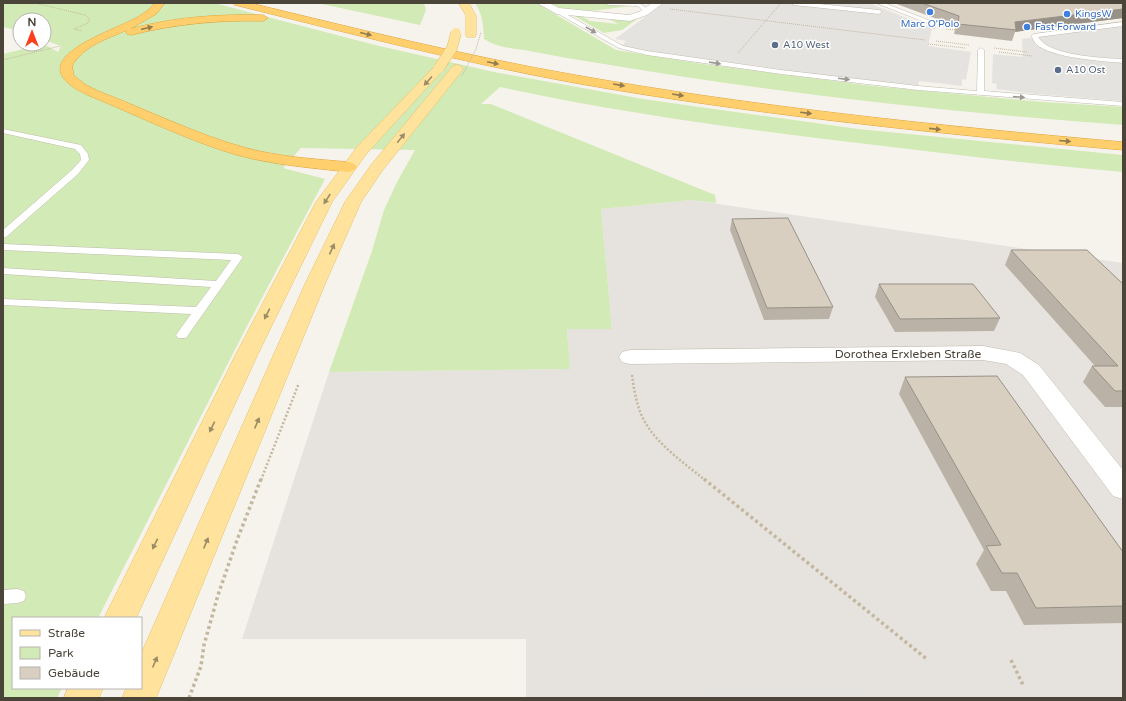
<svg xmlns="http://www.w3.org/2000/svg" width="1126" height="701" viewBox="0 0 1126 701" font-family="'Varela Round',sans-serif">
<rect width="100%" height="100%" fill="#f6f3ec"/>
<!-- industrial -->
<path fill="#e6e2dd" d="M 691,200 L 1123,263 L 1123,698 L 526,698 L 526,639 L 242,639 L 329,372 L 570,369 L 567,329 L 612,329 L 601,209 Z"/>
<!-- green -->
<path fill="#d2eab5" d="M 3,3 L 214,3 L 375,45 L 494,72 L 643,99 L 858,129 L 1123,155 L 1123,172 C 1040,165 957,155 875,145 C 749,130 624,114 500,87 L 481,104 L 491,104 L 715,195 L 716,203 L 691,200 L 601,209 L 612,329 L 567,329 L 570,369 L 329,372 L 372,251 L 384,210 L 397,182 L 415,150 L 301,148 L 283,168 L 325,179 L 246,328 L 98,618 L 13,618 L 13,688 L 62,688 L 57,698 L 3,698 L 3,54 L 44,44 L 58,52 L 61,46 L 44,40 L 44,20 L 20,20 L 20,31 L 3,27 Z
M 317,3 L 424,3 L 426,10 L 420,25 Z
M 475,3 L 536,3 L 616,50 L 703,64 L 873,86 L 1043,102 L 1123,107 L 1123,125 C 949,112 776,93 604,64 C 577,60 551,55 524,50 C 510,48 496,47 484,39 C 483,25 483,15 475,3 Z
M 550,3 L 607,4 L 630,6 C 603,9 575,17 550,3 Z
M 569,13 L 581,16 L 590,21 L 618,24 L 609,19 L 640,17 L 622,30 L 604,33 Z"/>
<!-- parking -->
<path fill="#e5e3e0" d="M 664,3 L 869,3 L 932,28 L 928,46 L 971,52 L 966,80 L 962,79 L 962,86 L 919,81 L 918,88 L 749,67 L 621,47 L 626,41 L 615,39 Z
M 1123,26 L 1123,101 L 1036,94 L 996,89 L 997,84 L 992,83 L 993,54 L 1023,57 L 1022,39 Z
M 854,684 L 871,695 L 699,697 L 710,686 Z"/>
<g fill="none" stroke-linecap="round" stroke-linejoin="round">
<defs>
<path id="lane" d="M 605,3 L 639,3 L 648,9 L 647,13 L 644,15 L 641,13 L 642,10 L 638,6 L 608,5 Z
M 791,3 L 809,3 L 879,10 L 882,12 L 879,14 L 794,5 Z
M 876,3 L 884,3 L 931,21 L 935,24 L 935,28 L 930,29 L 929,25 L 927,23 Z
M 555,10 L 559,10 L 623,46 L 647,51 L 781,70 L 918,86 L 977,91 L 978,50 L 981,48 L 984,50 L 984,91 L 1123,102 L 1123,106 L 918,90 L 781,74 L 647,55 L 619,48 L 555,12 Z
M 1123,22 L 1123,26 L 1038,37 C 1049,56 1102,58 1123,59 L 1123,63 C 1102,61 1051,58 1036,44 C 1034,42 1033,38 1031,36 L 1034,34 Z
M 3,129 L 81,145 L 88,154 L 89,160 L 78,174 L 6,237 L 3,238 L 3,230 L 72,170 L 81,160 L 80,154 L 75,149 L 3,133 Z
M 3,244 L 238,254 L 243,257 L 186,338 L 178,338 L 176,335 L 191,314 L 3,305 L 3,299 L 196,307 L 211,287 L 3,274 L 3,268 L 216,281 L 231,260 L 3,250 Z
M 18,589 L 24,591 L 26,596 L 24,601 L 18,603 L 3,604 L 3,590 Z"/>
<path id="street" d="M 537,3 L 549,3 L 559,8 L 629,15 L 641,11 L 652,3 L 663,3 L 647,15 L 630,21 L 557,14 Z
M 983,346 L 1020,353 L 1039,365 L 1123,470 L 1123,499 L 1113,496 L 1023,375 L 1006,364 L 983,360 L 630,364 L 622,362 L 619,357 L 622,352 L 630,350 Z"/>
<path id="primary" d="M 459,3 L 469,3 L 476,16 L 476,35 L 475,37 L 467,37 L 466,35 L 466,16 Z
M 439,64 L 443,66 L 445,68 L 443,70 L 367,153 L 332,202 L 258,354 L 136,618 L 104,618 L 236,354 L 316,202 L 357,147 L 435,66 Z
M 457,65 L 461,66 L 463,69 L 461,72 L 382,171 L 361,202 L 325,284 L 156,698 L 122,698 L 126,688 L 141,688 L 141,654 L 305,284 L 345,202 L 371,165 L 453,66 Z
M 68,688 L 103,688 L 99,698 L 64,698 Z"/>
<path id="highway" d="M 155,3 L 165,3 L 156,14 L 130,29 C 174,17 218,14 263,15 L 268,18 L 263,21 C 218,20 175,24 131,35 L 127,34 L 126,32 L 127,30 C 107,39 83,46 72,66 L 74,76 L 86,85 L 98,91 C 148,110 195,134 246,148 C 280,157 315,159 349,162 L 354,164 L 357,167 L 354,170 L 349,172 C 312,168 274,165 237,155 C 186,140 139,116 90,96 C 13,62 106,34 136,18 C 143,14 149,10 155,3 Z
M 233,3 L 250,3 C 358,29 466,56 575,75 C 757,107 940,126 1123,142 L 1123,150 C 940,134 756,115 575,83 C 460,62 348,33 235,5 Z"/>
</defs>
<!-- lane casing -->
<use href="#lane" stroke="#c2bbae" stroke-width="1"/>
<!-- street casing -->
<use href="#street" stroke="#c2bbae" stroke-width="1"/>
<!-- primary casing -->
<use href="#primary" stroke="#e6c16a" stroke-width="1"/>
<!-- highway casing -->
<use href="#highway" stroke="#e0a43c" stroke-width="1"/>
<!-- path-far2 -->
<path stroke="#c4b79f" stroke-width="1" stroke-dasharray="1 1" stroke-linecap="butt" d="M 35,3 L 85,15 L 90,19 L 88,23 L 74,29 L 82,31
M 670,9 L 925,40
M 946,25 L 958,28
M 946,29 L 957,30
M 936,41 L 969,45
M 928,44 L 965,48
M 994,48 L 1027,52
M 999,52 L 1032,56
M 738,53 L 781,3
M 3,60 L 60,46"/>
<!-- path-far1 -->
<path stroke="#c4b79f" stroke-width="2.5" stroke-dasharray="2 2" stroke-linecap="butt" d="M 632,375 C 634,391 637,408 645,422 C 657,444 685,464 705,480
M 261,480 L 299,383"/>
<!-- path -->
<path stroke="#c4b79f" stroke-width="3.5" stroke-dasharray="3 3" stroke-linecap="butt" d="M 704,479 L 928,660
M 1011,660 L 1024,687
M 189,698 L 201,666 L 204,645 L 218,595 L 237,540 L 261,479"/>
<!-- lane -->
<use href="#lane" fill="#fff" fill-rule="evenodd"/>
<!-- street -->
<use href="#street" fill="#fff" fill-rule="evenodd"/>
<!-- primary -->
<use href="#primary" fill="#ffe39c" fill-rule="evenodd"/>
<!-- highway -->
<use href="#highway" fill="#ffcf6e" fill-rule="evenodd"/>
<defs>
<path id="primary-bridge" d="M 439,68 L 452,48 L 456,33"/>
</defs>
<!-- primary-bridge casing -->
<use href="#primary-bridge" stroke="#e6c16a" stroke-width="11" stroke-linecap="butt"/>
<!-- path-bridge -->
<path stroke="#c4b79f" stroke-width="1" stroke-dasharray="1 1" stroke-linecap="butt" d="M 462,76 L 476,49 L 481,32"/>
<!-- primary-bridge -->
<use href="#primary-bridge" stroke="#ffe39c" stroke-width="10"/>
</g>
<!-- wall -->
<path fill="#bab2a6" d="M 894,3 L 1123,3 L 1123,18 L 1015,32 L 1012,41 L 954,34 L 956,26 Z
M 732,219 L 833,307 L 829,319 L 764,320 L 730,230 Z
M 1011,250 L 1123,284 L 1123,407 L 1105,407 L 1083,382 L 1092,366 L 1095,366 L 1005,265 Z
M 879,284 L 1000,318 L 994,331 L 895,332 L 875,297 Z
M 905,377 L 1123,552 L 1123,623 L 1024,625 L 1006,591 L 991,591 L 976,564 L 984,550 L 899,394 Z"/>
<!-- shaded-wall -->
<path fill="#979187" d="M 1123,9 L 1123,18 L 1015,32 L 1016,30 L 1015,22 Z"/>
<!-- building -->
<path fill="#d8cfc1" stroke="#979187" d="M 922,3 L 1123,3 L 1123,9 L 1015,22 L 1016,30 L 958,24 L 959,16 Z
M 788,218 L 833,307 L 767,308 L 732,219 Z
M 1011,250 L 1087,250 L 1123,284 L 1123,391 L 1115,391 L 1092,366 L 1118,366 Z
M 879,284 L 973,284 L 1000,318 L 900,319 Z
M 997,376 L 1123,552 L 1123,606 L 1036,608 L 1017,573 L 1002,573 L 986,546 L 1001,545 L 905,377 Z"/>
<!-- one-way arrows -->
<defs><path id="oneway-solid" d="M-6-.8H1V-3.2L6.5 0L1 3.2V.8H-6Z"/></defs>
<g fill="#937c4e">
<use href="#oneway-solid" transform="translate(147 28) rotate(-13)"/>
<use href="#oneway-solid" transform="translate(366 34) rotate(14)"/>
<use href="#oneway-solid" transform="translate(493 63) rotate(12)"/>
<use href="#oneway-solid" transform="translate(619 85) rotate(9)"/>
<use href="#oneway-solid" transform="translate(678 95) rotate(9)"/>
<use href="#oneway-solid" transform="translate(806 113) rotate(7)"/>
<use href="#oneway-solid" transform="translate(935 129) rotate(6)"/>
<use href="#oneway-solid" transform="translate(1065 141) rotate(5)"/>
</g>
<g fill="#9c9892">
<use href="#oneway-solid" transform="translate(591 30) rotate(30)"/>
<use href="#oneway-solid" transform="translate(715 63) rotate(8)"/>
<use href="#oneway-solid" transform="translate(844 79) rotate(7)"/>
<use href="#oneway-solid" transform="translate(1019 97) rotate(4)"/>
</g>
<g fill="#9c8c66">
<use href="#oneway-solid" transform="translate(428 81) rotate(132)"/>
<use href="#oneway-solid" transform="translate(401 138) rotate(-51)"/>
<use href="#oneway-solid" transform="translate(327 199) rotate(123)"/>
<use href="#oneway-solid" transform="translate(332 249) rotate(-65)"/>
<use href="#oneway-solid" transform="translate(267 314) rotate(117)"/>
<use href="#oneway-solid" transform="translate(257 423) rotate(-67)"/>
<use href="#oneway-solid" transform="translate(212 427) rotate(116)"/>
<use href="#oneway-solid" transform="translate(206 543) rotate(-67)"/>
<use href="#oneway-solid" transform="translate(155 544) rotate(116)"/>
<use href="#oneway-solid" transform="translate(155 662) rotate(-67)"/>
</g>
<!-- markers -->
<g fill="#3f7fe0" stroke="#fff" stroke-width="1.5">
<circle cx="930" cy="12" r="4"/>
<circle cx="1067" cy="14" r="4"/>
<circle cx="1027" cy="27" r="4"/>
</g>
<g fill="#5c6f8a" stroke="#fff" stroke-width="1.5">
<circle cx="775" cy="45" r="4"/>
<circle cx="1058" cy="70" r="4"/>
</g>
<g text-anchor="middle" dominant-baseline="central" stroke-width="3" stroke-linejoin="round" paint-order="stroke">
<!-- far-shop labels -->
<g font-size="10" fill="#366cbe" stroke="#fff" text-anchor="start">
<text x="1075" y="14">KingsW</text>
<text x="930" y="24" text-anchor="middle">Marc O'Polo</text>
<text x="1035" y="27">Fast Forward</text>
</g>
<!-- far-service labels -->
<g font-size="10" fill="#4e5e75" stroke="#fff" text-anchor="start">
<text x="783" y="45">A10 West</text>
<text x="1066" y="70">A10 Ost</text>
</g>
<!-- street labels -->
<g font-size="12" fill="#4b4439" stroke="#fff">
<text x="908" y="354">Dorothea Erxleben Straße</text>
</g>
</g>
<!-- border -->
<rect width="1126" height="701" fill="none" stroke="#4b4439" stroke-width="8"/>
<!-- legend -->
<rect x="12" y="617" width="130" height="72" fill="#ffffff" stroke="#b7b4b0"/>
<rect x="20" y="630" width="20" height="6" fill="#ffe39c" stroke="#b7b4b0"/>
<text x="48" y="637" font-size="12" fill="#4b4439">Straße</text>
<rect x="20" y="647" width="20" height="12" fill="#d2eab5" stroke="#b7b4b0"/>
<text x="48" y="657" font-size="12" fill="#4b4439">Park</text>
<rect x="20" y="667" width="20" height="12" fill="#d8cfc1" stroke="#b7b4b0"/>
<text x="48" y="677" font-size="12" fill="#4b4439">Gebäude</text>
<!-- north arrow -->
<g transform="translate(32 32)"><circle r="19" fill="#ffffff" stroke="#b7b4b0"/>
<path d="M0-3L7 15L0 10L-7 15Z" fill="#fc3f1d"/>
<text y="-6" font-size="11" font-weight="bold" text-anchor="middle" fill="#4b4439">N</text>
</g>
</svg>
